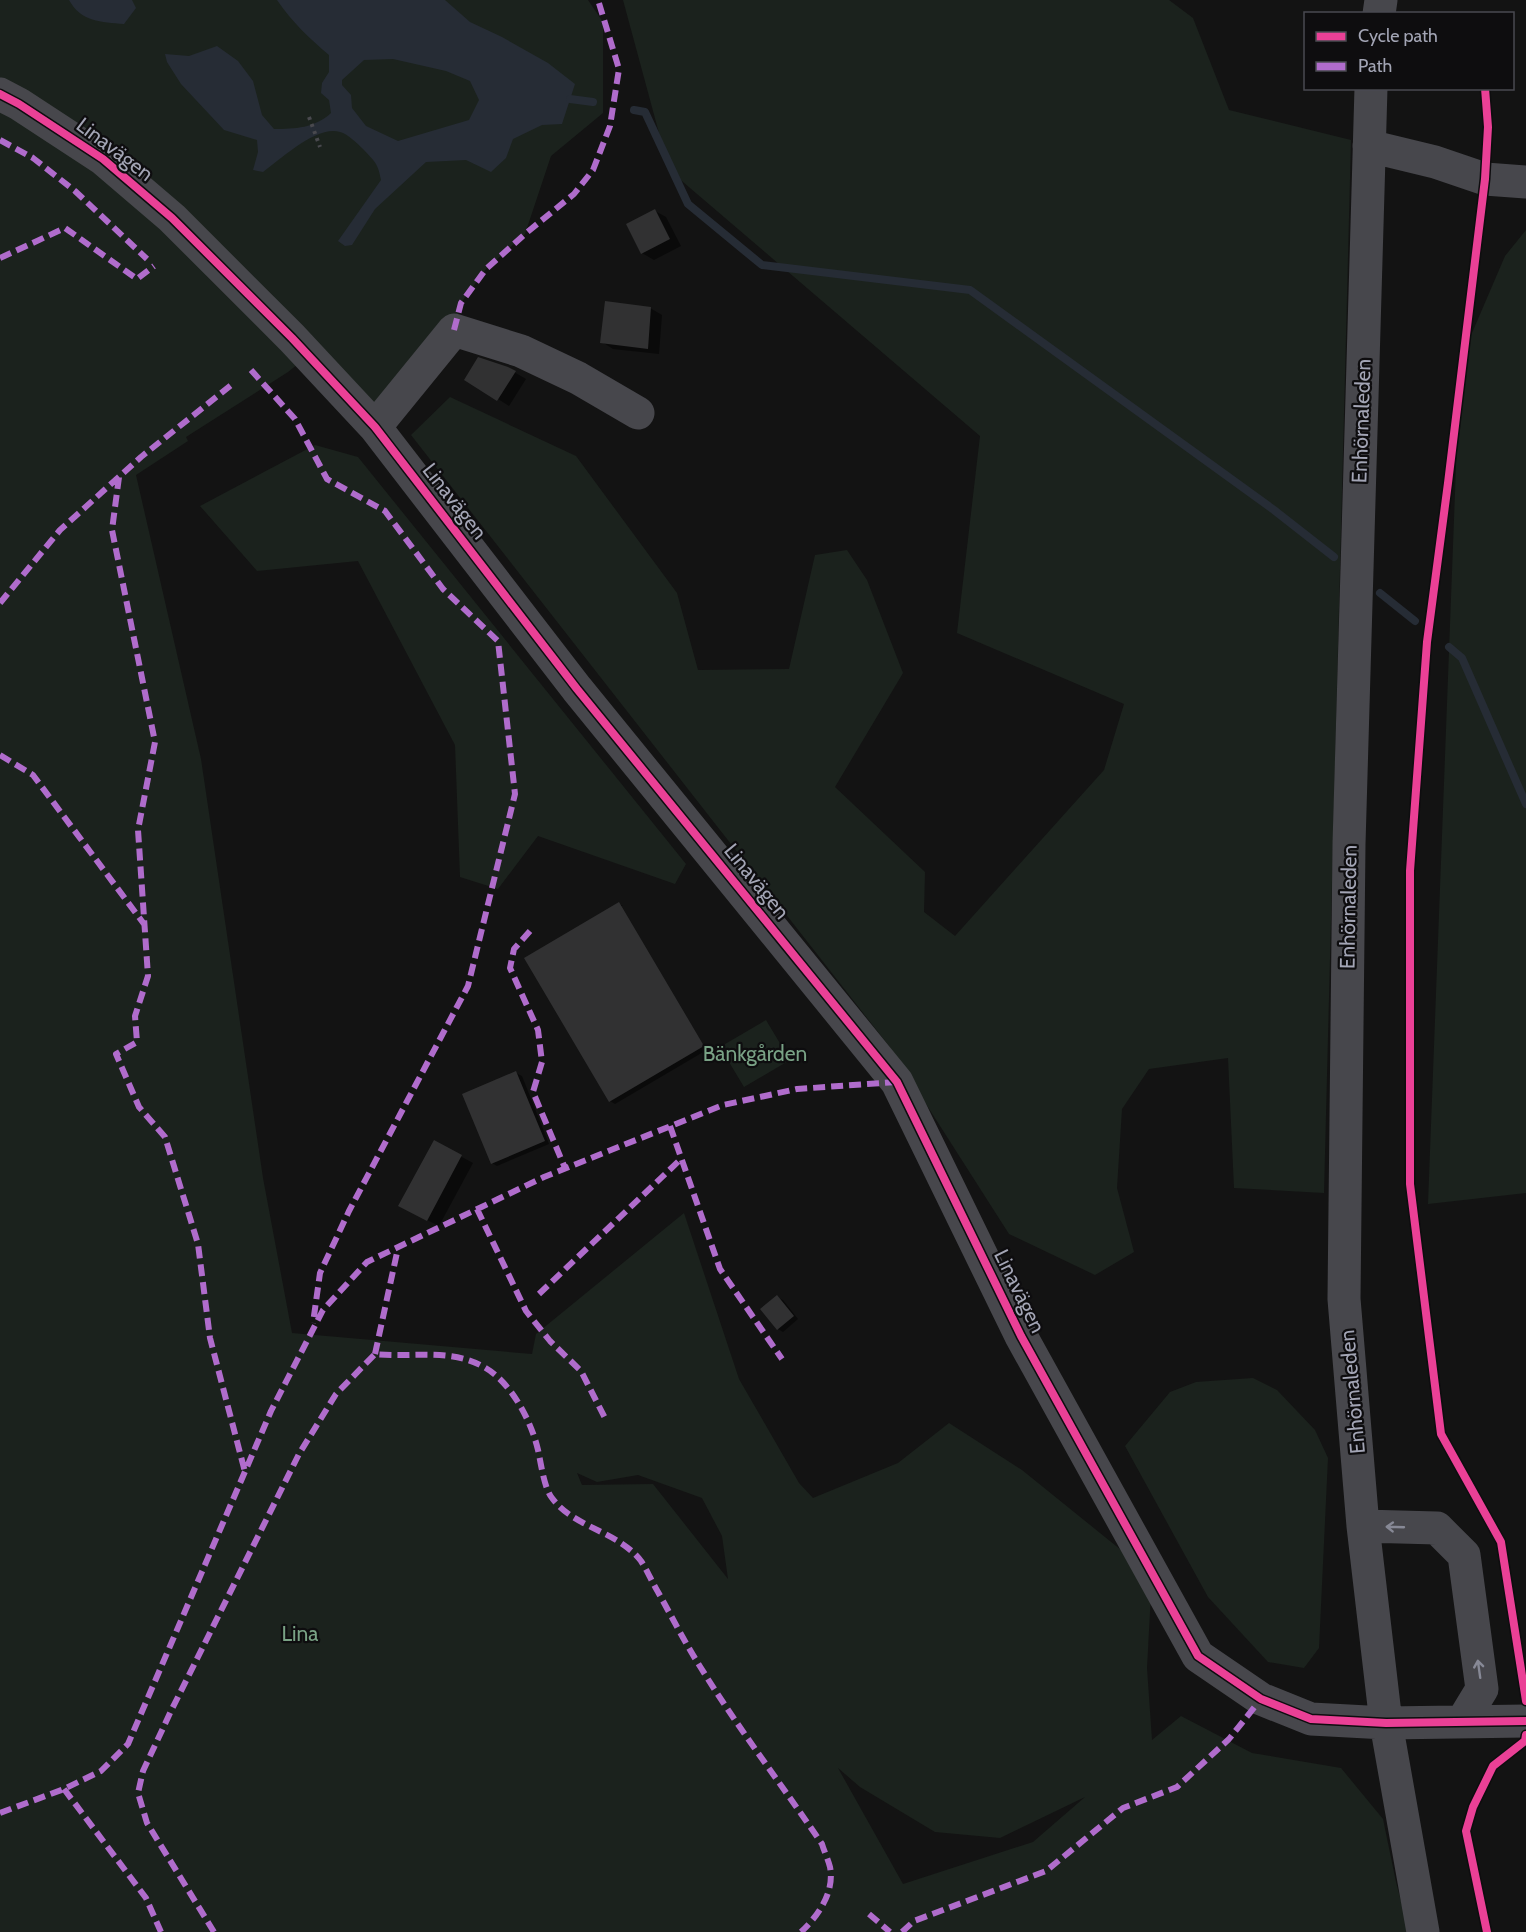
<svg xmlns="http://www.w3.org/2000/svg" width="1526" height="1932" viewBox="0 0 1526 1932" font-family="Cabin,sans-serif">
<rect width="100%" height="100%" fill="#131313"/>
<!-- green -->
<path fill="#1b221d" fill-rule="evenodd" d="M 0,0 L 588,0 L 603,22 L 603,113 L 551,156 L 525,234 L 486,269 L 461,303 L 454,330 L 375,427 L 308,356 L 288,372 L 186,437 L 188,441 L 136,475 L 201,759 L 263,1178 L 292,1333 L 532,1354 L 536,1334 L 684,1213 L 739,1379 L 799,1483 L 813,1498 L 898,1463 L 949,1423 L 1022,1470 L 1152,1575 L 1147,1668 L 1152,1740 L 1181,1716 L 1252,1753 L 1341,1768 L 1383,1819 L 1396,1882 L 1409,1932 L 0,1932 ZM 577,1473 L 597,1482 L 638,1475 L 702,1498 L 722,1536 L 728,1579 L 653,1484 L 582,1485 ZM 838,1768 L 860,1787 L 935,1832 L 1000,1838 L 1085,1797 L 1033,1842 L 903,1884 Z
M 623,0 L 1169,0 L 1193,18 L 1229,110 L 1351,140 L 1324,1193 L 1234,1188 L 1228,1058 L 1149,1069 L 1122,1109 L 1117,1188 L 1134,1252 L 1095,1275 L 1009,1234 L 889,1046 L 411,435 L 450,397 L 576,456 L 677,593 L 698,670 L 789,669 L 815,555 L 847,550 L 867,580 L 903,673 L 835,787 L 925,872 L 924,912 L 955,936 L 1104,770 L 1124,704 L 957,633 L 980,436 L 669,170 Z
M 1526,230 L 1526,1193 L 1428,1204 L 1460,361 L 1505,256 Z
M 315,445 L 358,457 L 686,864 L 675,884 L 538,836 L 498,889 L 460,877 L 455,745 L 358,561 L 257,571 L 200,506 Z
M 766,1020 L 790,1060 L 744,1087 L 720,1047 Z
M 1253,1378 L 1277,1390 L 1315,1430 L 1328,1458 L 1319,1648 L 1304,1668 L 1268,1662 L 1208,1597 L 1125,1446 L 1170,1392 L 1196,1382 Z"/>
<!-- water -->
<path fill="#262c35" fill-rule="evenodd" d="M 69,0 L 132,0 L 136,8 L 124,24 C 101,22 81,22 69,0 Z
M 277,0 L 445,0 L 470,22 L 502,37 L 548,63 L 575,84 L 562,124 L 542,125 L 513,139 L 506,158 L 491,172 L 466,160 L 426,162 L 375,209 L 352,245 L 345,246 L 338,241 L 381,180 C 378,163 375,162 363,149 C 358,144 348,134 340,132 C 317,125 281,159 263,172 L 253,170 L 258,152 L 257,140 L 224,130 L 181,84 L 167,62 L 165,54 L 189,56 L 217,46 L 238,61 L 253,81 L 262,115 L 274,129 C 295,129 315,128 331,113 L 329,100 L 321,93 L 322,83 L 329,72 L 329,55 C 309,38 292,22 277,0 ZM 393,59 L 446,71 L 470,81 L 479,100 L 469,120 L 398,141 L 366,126 L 352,108 L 351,95 L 342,85 L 342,80 L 364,60 Z"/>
<!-- shadow -->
<path fill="#0007" d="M 655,211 L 666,217 L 681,246 L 654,260 L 642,253 Z
M 650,308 L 662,315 L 659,354 L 613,349 L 602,342 Z
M 507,368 L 526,379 L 509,406 L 498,399 Z
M 619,904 L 623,906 L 620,906 L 705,1051 L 615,1104 L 610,1101 Z
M 516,1073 L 522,1076 L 549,1144 L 497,1166 L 492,1163 Z
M 434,1142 L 473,1163 L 439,1226 L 411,1212 Z
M 777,1297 L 783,1300 L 798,1319 L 783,1332 L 778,1329 Z"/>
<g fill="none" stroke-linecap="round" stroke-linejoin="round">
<!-- stream -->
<path stroke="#262c35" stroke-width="8" d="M 570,99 L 593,102
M 634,110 L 645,112 L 688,204 L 762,265 L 970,290 L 1274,510 L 1334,557
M 1380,593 L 1415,621
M 1449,647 L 1462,658 L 1526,804"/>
</g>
<!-- building -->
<path fill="#313132" d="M 655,209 L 670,239 L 641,254 L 626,224 Z
M 605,301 L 651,307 L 648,349 L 600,343 Z
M 478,357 L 508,367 L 516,371 L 497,401 L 464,380 Z
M 619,902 L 704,1046 L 609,1102 L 524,958 Z
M 516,1071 L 545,1141 L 491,1164 L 462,1094 Z
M 434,1140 L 462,1155 L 427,1221 L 398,1206 Z
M 777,1295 L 794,1316 L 777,1330 L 760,1309 Z"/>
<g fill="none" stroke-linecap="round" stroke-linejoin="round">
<!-- path -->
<path stroke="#49494e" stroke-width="4" stroke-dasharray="3 4.5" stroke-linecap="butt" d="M 309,117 L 320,147"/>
<!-- minor -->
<path stroke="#47474c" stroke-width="33" d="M 1379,14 L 1381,0
M 1371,88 L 1349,844 L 1344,1299 L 1363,1526 L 1386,1723 L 1423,1932
M 0,94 L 19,104 L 103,159 L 172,218 L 292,338 L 375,427 L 577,689 L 897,1082 L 1021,1336 L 1198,1656 L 1261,1699 L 1311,1719 L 1386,1723 L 1526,1721
M 1369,146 L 1435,162 L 1485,179 L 1526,182
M 375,427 L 454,330 L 521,351 L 578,378 L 638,413
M 1363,1526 L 1437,1528 L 1464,1555 L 1482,1689 L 1462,1722"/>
<!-- quiet -->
<path stroke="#b06ccc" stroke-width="6" stroke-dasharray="12 6" stroke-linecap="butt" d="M 0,140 L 33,158 L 75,191 L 147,259
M 0,258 L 65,228 L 137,279 L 154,266
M 454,330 L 461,303 L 486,269 L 525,234 L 574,194 L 593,170 L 610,126 L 619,69 L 598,0
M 251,370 L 295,419 L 327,479 L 385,511 L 443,589 L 498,641 L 515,794 L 468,986 L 349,1211 L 320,1273 L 313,1323
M 119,477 L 112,530 L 155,742 L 138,830 L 148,976 L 135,1016 L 137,1042 L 116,1054 L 139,1107 L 165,1137 L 198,1244 L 210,1338 L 245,1472
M 0,603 L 60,530 L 141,457 L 235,382
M 0,755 L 33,775 L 144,924
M 530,931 L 514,949 L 510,968 L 538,1030 L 542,1062 L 533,1092 L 565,1168
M 670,1126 L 720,1269 L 782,1359
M 477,1209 L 526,1311 L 550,1341 L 581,1371 L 607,1422
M 539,1294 L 682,1158
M 375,1354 L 398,1248
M 64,1789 L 146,1898 L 161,1932
M 0,1813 L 64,1789 L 101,1771 L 128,1744 L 271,1411 L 323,1310 L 367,1262 L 544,1177 L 723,1105 L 797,1089 L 897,1082
M 869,1914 L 890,1932
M 214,1932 L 147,1823 L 138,1793 L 143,1771 L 171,1711 L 299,1454 L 336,1394 L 375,1354 C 410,1358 449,1348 482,1366 C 510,1380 531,1420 538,1450 C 541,1463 544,1488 552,1498 C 574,1528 618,1531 641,1561 C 647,1570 652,1582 658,1592 C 672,1617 685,1643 701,1668 C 738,1728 782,1785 822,1844 C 824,1851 828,1859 830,1867 C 835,1892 818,1916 801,1932
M 902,1932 L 914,1921 L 1046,1871 L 1123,1808 L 1177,1787 L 1229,1739 L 1261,1699"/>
<defs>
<path id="cycleway" d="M 1485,88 L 1488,127 L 1485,179 L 1448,483 L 1427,642 L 1410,871 L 1410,1184 L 1441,1434 L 1501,1542 L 1526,1701
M 0,94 L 19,104 L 103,159 L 172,218 L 292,338 L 375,427 L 577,689 L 897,1082 L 1021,1336 L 1198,1656 L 1261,1699 L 1311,1719 L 1386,1723 L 1526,1721
M 1487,1932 L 1466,1831 L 1473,1807 L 1493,1766 L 1525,1741 L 1526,1735"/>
</defs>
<!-- cycleway casing -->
<use href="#cycleway" stroke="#0e0d0f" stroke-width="11"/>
<!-- cycleway -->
<use href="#cycleway" stroke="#ea4096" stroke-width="8"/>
</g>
<!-- one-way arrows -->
<defs><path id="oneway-shaft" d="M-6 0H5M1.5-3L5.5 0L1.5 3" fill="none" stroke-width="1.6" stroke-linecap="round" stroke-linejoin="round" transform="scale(1.5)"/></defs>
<g stroke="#878996">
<use href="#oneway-shaft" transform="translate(1395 1527) rotate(-178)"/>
<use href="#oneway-shaft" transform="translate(1479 1669) rotate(-98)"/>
</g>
<g text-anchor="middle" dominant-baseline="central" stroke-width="4.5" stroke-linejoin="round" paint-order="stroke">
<!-- street labels -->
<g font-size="21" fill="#a3a5b5" stroke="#0e0d0f">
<text transform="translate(115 149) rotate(37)">Linavägen</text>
<text transform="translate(1361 421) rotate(-88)">Enhörnaleden</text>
<text transform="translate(455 501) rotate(52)">Linavägen</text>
<text transform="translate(757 881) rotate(51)">Linavägen</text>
<text transform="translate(1348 907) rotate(-89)">Enhörnaleden</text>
<text transform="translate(1020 1291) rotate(64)">Linavägen</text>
<text transform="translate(1352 1392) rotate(-95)">Enhörnaleden</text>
</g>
<!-- park labels -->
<g font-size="21" fill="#79a285" stroke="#0e0d0f">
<text x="755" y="1053">Bänkgården</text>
<text x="300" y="1633">Lina</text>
</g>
</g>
<!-- legend -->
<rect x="1304" y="12" width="210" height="78" fill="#0e0d0f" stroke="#4a4a51" stroke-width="1.5"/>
<rect x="1316" y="32" width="30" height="9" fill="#ea4096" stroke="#4a4a51" stroke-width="1.5"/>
<text x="1358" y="42" font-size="18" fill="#a3a5b5">Cycle path</text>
<rect x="1316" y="62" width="30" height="9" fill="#b06ccc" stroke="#4a4a51" stroke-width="1.5"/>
<text x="1358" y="72" font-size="18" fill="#a3a5b5">Path</text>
</svg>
